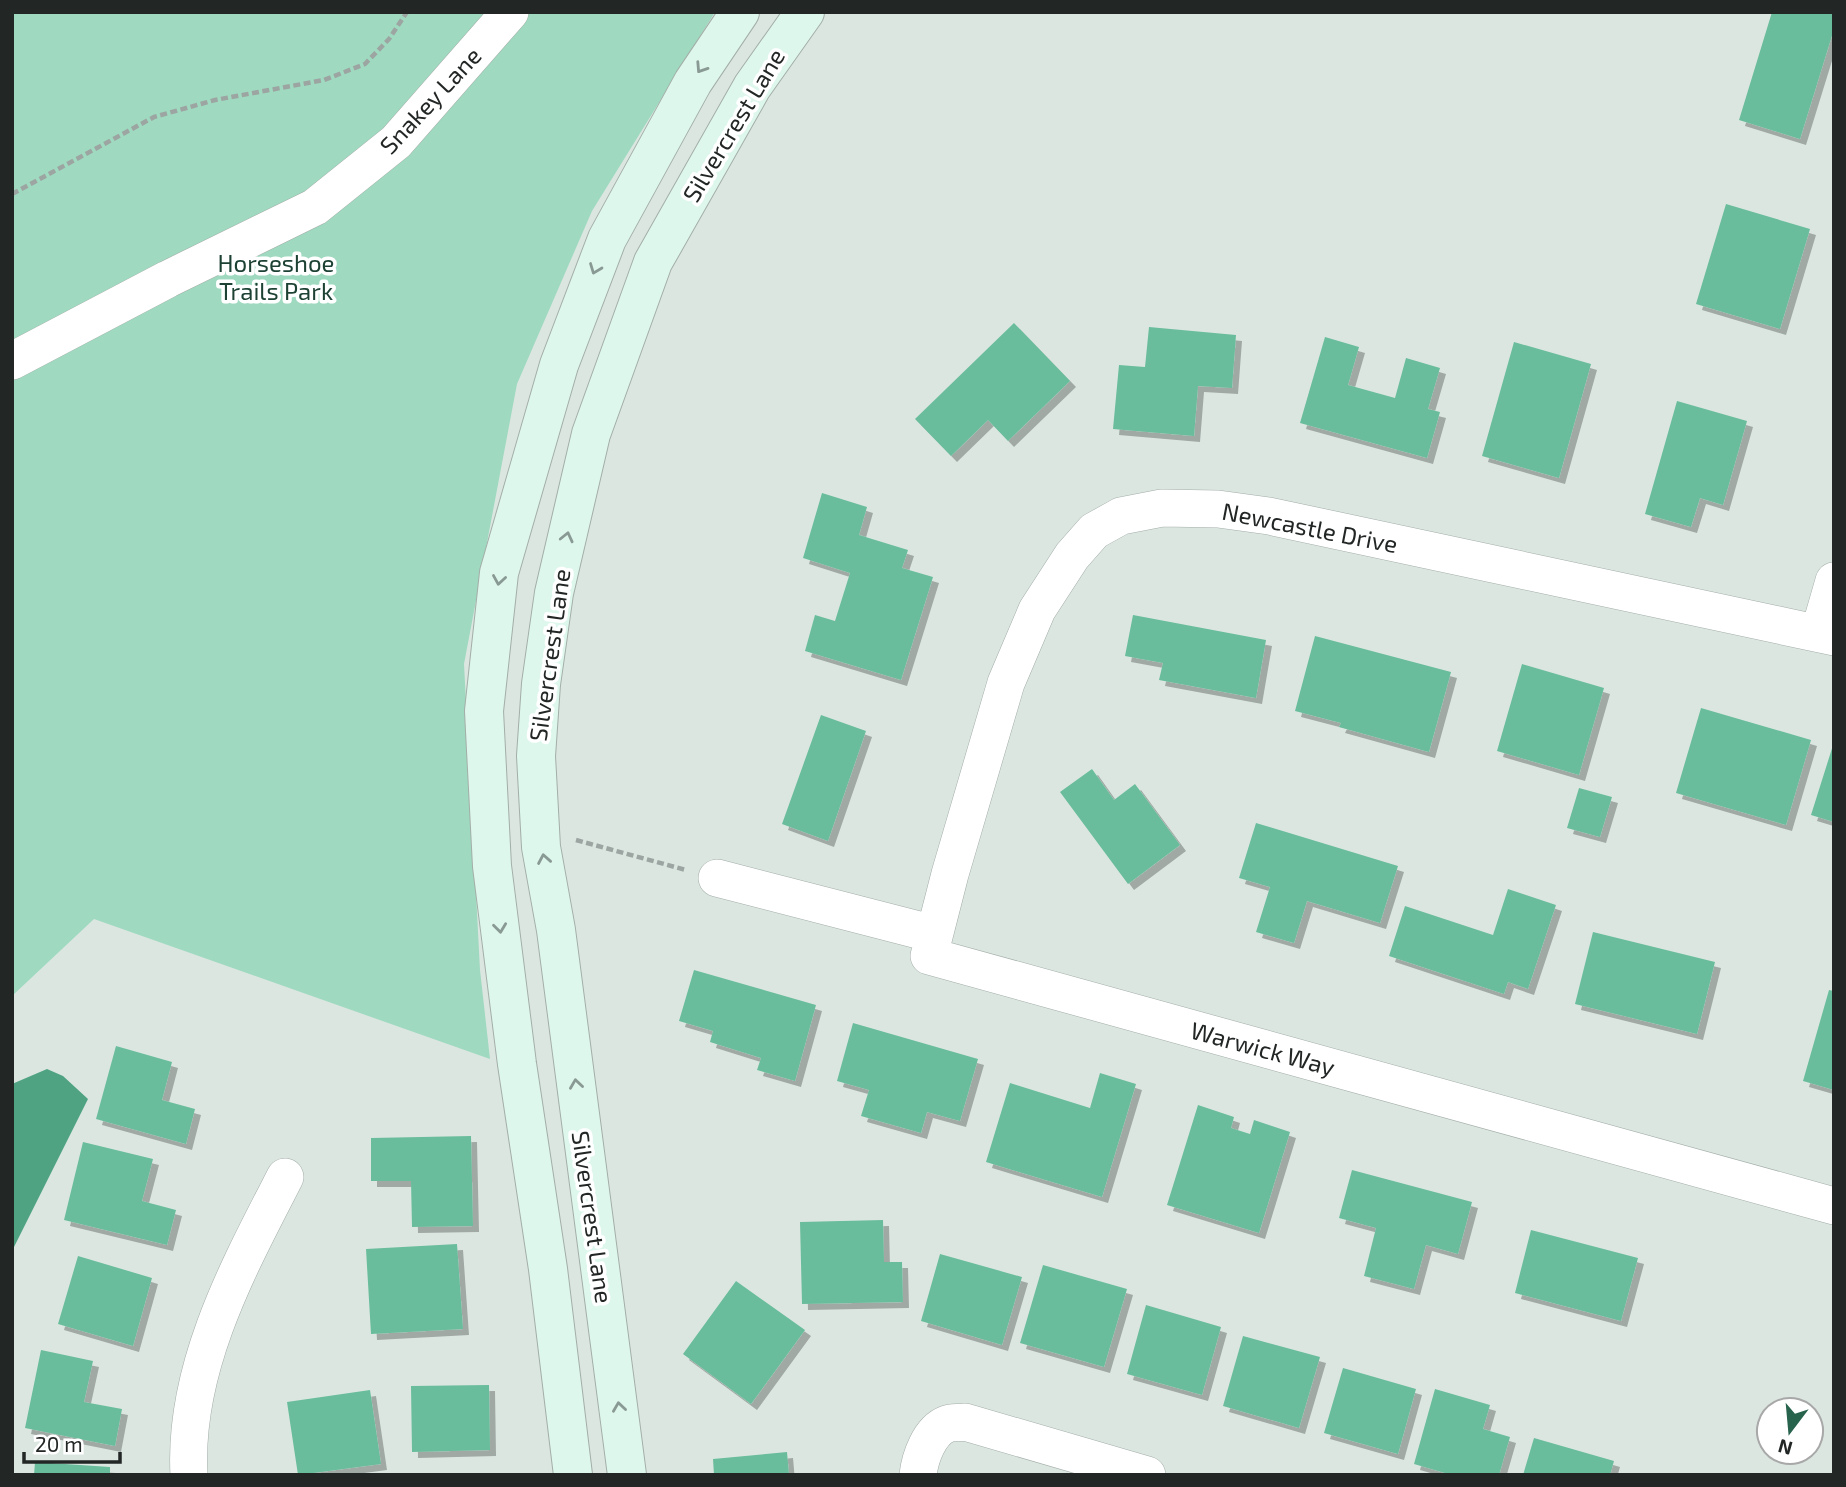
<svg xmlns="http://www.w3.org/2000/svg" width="1846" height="1487" viewBox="0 0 1846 1487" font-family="'Exo 2',sans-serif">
<defs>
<filter id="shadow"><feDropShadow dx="6" dy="6" stdDeviation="0" flood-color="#0004"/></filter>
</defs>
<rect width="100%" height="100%" fill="#dbe6e1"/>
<!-- green -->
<path fill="#9fd9c0" d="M 12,12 L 715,12 L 592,211 L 517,384 L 464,664 L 480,970 L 490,1059 L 94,919 L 12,996 Z"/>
<!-- water -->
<path fill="#4fa383" d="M 47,1069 L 63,1076 L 88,1099 L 14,1247 L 12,1256 L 12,1084 Z"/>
<!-- building -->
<path fill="#6abd9c" filter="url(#shadow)" d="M 1772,12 L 1834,14 L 1834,29 L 1800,139 L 1739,120 Z
M 1726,204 L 1810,229 L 1780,329 L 1696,304 Z
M 1014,323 L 1070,381 L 1008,441 L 988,420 L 951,456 L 915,419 Z
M 1149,327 L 1236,335 L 1232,388 L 1198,386 L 1194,436 L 1113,429 L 1119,365 L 1145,367 Z
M 1325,337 L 1359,347 L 1348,385 L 1395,398 L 1406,358 L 1440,368 L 1428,409 L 1440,412 L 1427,458 L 1300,423 Z
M 1514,342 L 1591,364 L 1559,478 L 1482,456 Z
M 1677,401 L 1747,421 L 1723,505 L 1700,498 L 1691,527 L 1645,514 Z
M 822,493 L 867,507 L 859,535 L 908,550 L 902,568 L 933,577 L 901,680 L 805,651 L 815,615 L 835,621 L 850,573 L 803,558 Z
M 1133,615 L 1266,640 L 1256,698 L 1159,680 L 1163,663 L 1125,656 Z
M 1315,636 L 1451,672 L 1429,752 L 1339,727 L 1341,723 L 1295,711 Z
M 1522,664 L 1604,688 L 1579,775 L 1497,751 Z
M 1701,708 L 1811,740 L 1786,825 L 1676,793 Z
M 821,715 L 866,731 L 828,841 L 782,824 Z
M 1834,742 L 1834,822 L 1811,815 Z
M 1092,769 L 1114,800 L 1135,784 L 1180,845 L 1128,884 L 1060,792 Z
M 1579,788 L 1612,797 L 1600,837 L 1567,828 Z
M 1256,823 L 1398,866 L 1380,923 L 1307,901 L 1294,943 L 1256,932 L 1270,887 L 1239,878 Z
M 1508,889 L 1556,905 L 1528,989 L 1508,982 L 1504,994 L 1389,956 L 1405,906 L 1493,935 Z
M 1593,932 L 1715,962 L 1697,1034 L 1575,1004 Z
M 694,970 L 816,1005 L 795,1081 L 757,1070 L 761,1058 L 710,1042 L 713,1031 L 679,1021 Z
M 1829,990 L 1834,991 L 1834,1090 L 1803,1081 Z
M 853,1023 L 978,1059 L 960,1121 L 927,1112 L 921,1133 L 861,1116 L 869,1090 L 837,1081 Z
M 116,1046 L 172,1062 L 162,1100 L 195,1109 L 186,1144 L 96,1119 Z
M 1100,1073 L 1136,1084 L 1102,1197 L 986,1162 L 1010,1083 L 1090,1108 Z
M 1198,1105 L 1234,1117 L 1231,1128 L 1250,1134 L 1254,1120 L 1290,1132 L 1259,1233 L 1167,1205 Z
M 471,1136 L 473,1226 L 412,1227 L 411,1181 L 371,1181 L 371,1138 Z
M 83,1142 L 153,1159 L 142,1201 L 176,1210 L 167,1245 L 64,1220 Z
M 1352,1170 L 1472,1202 L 1458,1254 L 1426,1245 L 1414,1289 L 1364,1276 L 1376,1228 L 1339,1218 Z
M 883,1220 L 884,1262 L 902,1262 L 903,1302 L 802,1304 L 800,1222 Z
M 1531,1230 L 1638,1258 L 1621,1321 L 1515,1293 Z
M 457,1244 L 463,1329 L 371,1334 L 366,1249 Z
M 940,1254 L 1022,1277 L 1002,1345 L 921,1321 Z
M 78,1256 L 152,1278 L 133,1346 L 58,1324 Z
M 1043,1265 L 1127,1289 L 1104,1367 L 1020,1343 Z
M 736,1281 L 805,1330 L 751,1404 L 683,1354 Z
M 1146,1305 L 1221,1327 L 1202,1395 L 1127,1374 Z
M 1243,1336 L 1320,1357 L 1299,1428 L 1223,1406 Z
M 41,1350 L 93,1361 L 84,1402 L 122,1409 L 115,1446 L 25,1428 Z
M 1343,1368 L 1416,1389 L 1398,1454 L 1324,1433 Z
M 489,1385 L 490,1450 L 412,1452 L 411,1386 Z
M 1435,1389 L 1490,1405 L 1483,1429 L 1510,1437 L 1499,1475 L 1452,1475 L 1414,1464 Z
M 370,1390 L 381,1464 L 298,1475 L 287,1402 Z
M 1534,1438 L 1614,1461 L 1610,1475 L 1523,1475 Z
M 787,1452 L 789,1475 L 714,1475 L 713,1459 Z
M 35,1462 L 110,1467 L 110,1475 L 34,1475 Z"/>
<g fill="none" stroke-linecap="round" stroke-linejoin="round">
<defs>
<path id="street" d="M 12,361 L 168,279 L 315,207 L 396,142 L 510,12
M 1819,633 L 1834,581
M 1834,637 L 1269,516 L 1218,509 L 1162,508 L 1121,516 L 1094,531 L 1072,556 L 1037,610 L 1006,683 L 950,874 L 929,956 L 1834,1206
M 717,878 L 934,934
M 189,1475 C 183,1369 238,1268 285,1177
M 918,1475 C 920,1458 929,1431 947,1424 C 952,1422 959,1423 965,1422 L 1147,1475"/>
<path id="secondary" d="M 573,1475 L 548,1269 L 517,1064 L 492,866 L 484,711 L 499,573 L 559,365 L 607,239 L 693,82 L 740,12
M 627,1475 L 556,930 L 541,847 L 536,756 L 541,684 L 554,593 L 591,434 L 653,262 L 752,87 L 805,12"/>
</defs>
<!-- street casing -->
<use href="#street" stroke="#a3aea8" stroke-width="38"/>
<!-- secondary casing -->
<use href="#secondary" stroke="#a3aea8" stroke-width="40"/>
<!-- path -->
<path stroke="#9ca5a1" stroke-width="4.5" stroke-dasharray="7 3.5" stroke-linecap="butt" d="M 12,194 L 154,117 L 215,100 L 324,80 L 365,64 L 389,39 L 407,12
M 576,840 L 686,870"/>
<!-- street -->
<use href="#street" stroke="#fff" stroke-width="37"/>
<!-- secondary -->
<use href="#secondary" stroke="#def7ed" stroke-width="38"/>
</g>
<!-- one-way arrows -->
<defs><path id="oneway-chevron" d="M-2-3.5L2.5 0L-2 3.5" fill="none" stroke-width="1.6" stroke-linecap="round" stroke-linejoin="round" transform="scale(1.75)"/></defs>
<g stroke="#899993">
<use href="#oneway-chevron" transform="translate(701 68) rotate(123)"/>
<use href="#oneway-chevron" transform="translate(595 269) rotate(111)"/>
<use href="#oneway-chevron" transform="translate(567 537) rotate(-77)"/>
<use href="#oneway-chevron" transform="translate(499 580) rotate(99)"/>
<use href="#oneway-chevron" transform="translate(544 859) rotate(-100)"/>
<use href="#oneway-chevron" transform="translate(500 928) rotate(83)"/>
<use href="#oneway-chevron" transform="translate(576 1084) rotate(-98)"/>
<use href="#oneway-chevron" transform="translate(619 1407) rotate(-98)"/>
</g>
<g text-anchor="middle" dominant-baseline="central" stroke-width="7" stroke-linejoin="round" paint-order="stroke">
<!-- street labels -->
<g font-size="24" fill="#222624" stroke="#fff">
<text transform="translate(430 100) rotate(-47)">Snakey Lane</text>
<text transform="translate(733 125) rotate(-59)">Silvercrest Lane</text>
<text transform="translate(1310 527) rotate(11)">Newcastle Drive</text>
<text transform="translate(549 655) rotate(-82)">Silvercrest Lane</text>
<text transform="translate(1263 1048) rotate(15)">Warwick Way</text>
<text transform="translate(593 1217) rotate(82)">Silvercrest Lane</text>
</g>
<!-- park labels -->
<g font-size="24" fill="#1d4234" stroke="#fff">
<text x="276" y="262">Horseshoe<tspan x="276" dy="28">Trails Park</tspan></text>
</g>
</g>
<!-- border -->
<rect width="1846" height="1487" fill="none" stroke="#222624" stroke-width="28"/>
<!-- north arrow -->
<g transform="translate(1790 1431) rotate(196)"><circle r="33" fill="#ffffff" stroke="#a7a8a7" stroke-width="2"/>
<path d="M0-5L12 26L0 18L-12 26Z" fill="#27634d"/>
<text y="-10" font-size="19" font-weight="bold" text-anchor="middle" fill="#222624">N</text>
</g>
<!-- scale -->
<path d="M24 1452v10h96v-10" fill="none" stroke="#222624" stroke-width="3.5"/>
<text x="35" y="1452" font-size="21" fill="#222624" stroke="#ffffff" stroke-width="5" paint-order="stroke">20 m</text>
</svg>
